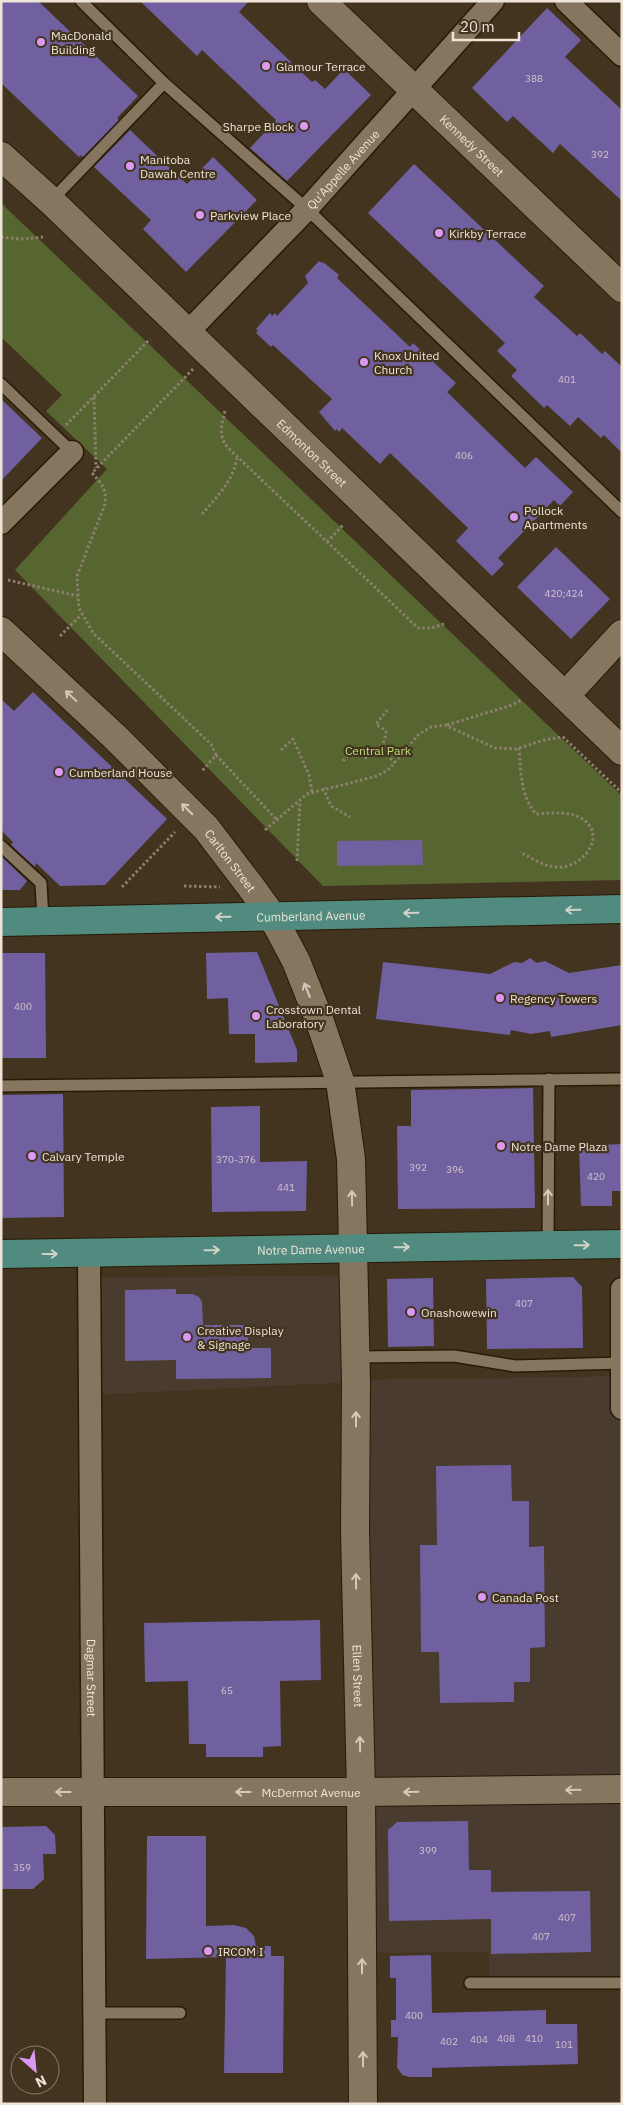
<svg xmlns="http://www.w3.org/2000/svg" width="623" height="2105" viewBox="0 0 623 2105" font-family="'IBM Plex Sans',sans-serif">
<rect width="100%" height="100%" fill="#42341e"/>
<!-- industrial -->
<path fill="#493b2d" d="M 354,1275 L 356,1382 L 388,1379 L 582,1377 L 621,1375 L 622,1983 L 489,1983 L 489,1952 L 362,1953 L 356,1382 L 90,1395 L 89,1278 Z"/>
<!-- green -->
<path fill="#576631" d="M 1,203 L 622,796 L 622,880 L 323,886 L 15,570 L 107,469 L 46,411 L 62,395 L 1,337 Z"/>
<!-- building -->
<path fill="#7160a0" d="M 1,1 L 38,1 L 138,96 L 117,118 L 119,120 L 83,157 L 81,155 L 79,157 L 1,83 Z
M 140,1 L 249,1 L 239,12 L 312,82 L 315,80 L 325,89 L 344,69 L 371,95 L 287,181 L 250,148 L 276,120 L 202,50 L 197,56 Z
M 547,8 L 581,40 L 565,57 L 622,110 L 622,201 L 560,144 L 553,153 L 513,116 L 507,122 L 472,88 Z
M 130,130 L 187,184 L 213,157 L 257,200 L 186,272 L 143,229 L 151,220 L 94,167 Z
M 414,164 L 544,286 L 534,297 L 577,336 L 580,333 L 602,354 L 605,351 L 622,367 L 622,453 L 604,435 L 601,438 L 578,417 L 570,426 L 547,405 L 544,408 L 511,376 L 517,370 L 497,351 L 505,343 L 368,213 Z
M 319,261 L 322,263 L 323,262 L 339,275 L 337,278 L 410,347 L 413,343 L 456,383 L 447,392 L 525,468 L 536,457 L 573,492 L 560,506 L 554,500 L 498,558 L 504,564 L 492,576 L 456,541 L 468,528 L 390,453 L 380,464 L 342,428 L 339,432 L 337,429 L 335,431 L 319,412 L 332,399 L 273,345 L 271,347 L 256,333 L 258,331 L 256,329 L 270,313 L 272,316 L 275,313 L 277,316 L 308,283 L 305,276 Z
M 1,399 L 42,438 L 1,481 Z
M 556,547 L 610,599 L 571,639 L 517,587 Z
M 33,692 L 167,819 L 105,885 L 60,886 L 36,863 L 35,867 L 11,845 L 13,842 L 1,830 L 1,699 L 14,711 Z
M 422,840 L 423,865 L 337,866 L 337,841 Z
M 1,856 L 27,881 L 20,890 L 1,890 Z
M 257,952 L 297,1050 L 297,1062 L 255,1063 L 255,1034 L 229,1034 L 228,998 L 207,999 L 206,953 Z
M 1,953 L 45,953 L 46,1058 L 1,1058 Z
M 530,958 L 537,963 L 545,961 L 569,973 L 622,965 L 622,1025 L 551,1037 L 550,1031 L 531,1034 L 511,1030 L 510,1035 L 376,1019 L 383,962 L 490,974 L 514,962 L 522,963 Z
M 533,1088 L 535,1208 L 398,1209 L 397,1126 L 411,1126 L 411,1090 Z
M 63,1094 L 64,1217 L 1,1218 L 1,1095 Z
M 260,1106 L 260,1162 L 307,1161 L 306,1211 L 212,1212 L 211,1107 Z
M 622,1144 L 622,1191 L 612,1191 L 612,1206 L 581,1206 L 579,1146 Z
M 573,1277 L 582,1287 L 583,1348 L 487,1349 L 486,1279 Z
M 433,1278 L 434,1346 L 388,1347 L 387,1279 Z
M 176,1289 L 176,1294 L 193,1294 L 199,1297 L 202,1302 L 203,1325 L 248,1325 L 248,1348 L 271,1348 L 271,1378 L 176,1379 L 176,1360 L 125,1361 L 125,1290 Z
M 511,1465 L 512,1501 L 529,1501 L 529,1547 L 544,1546 L 545,1647 L 530,1648 L 530,1682 L 514,1682 L 514,1702 L 440,1703 L 439,1652 L 421,1652 L 420,1545 L 437,1545 L 436,1466 Z
M 320,1620 L 321,1680 L 280,1681 L 281,1746 L 263,1747 L 263,1757 L 206,1757 L 206,1744 L 189,1744 L 188,1681 L 145,1682 L 144,1623 Z
M 468,1821 L 469,1870 L 491,1870 L 491,1892 L 590,1891 L 591,1952 L 491,1954 L 491,1919 L 389,1921 L 388,1830 L 397,1822 Z
M 46,1826 L 55,1835 L 56,1854 L 43,1854 L 44,1879 L 33,1889 L 1,1889 L 1,1827 Z
M 147,1836 L 206,1836 L 206,1926 L 234,1925 L 246,1928 L 254,1936 L 256,1946 L 271,1946 L 271,1956 L 284,1956 L 283,2073 L 224,2073 L 226,1957 L 146,1959 Z
M 431,1955 L 432,2013 L 546,2010 L 546,2024 L 577,2024 L 578,2064 L 432,2068 L 432,2077 L 410,2077 L 402,2075 L 397,2067 L 398,2037 L 391,2037 L 391,2020 L 396,2020 L 396,1978 L 390,1978 L 390,1956 Z"/>
<g fill="none" stroke-linecap="round" stroke-linejoin="round">
<defs>
<path id="service" d="M 81,1 L 164,83 L 307,209 L 622,512
M 51,201 L 164,83
M 1,384 L 72,452
M 1,846 L 41,883 L 43,921
M 1,1086 L 622,1079
M 548,1245 L 549,1079
M 355,1357 L 454,1356 L 515,1366 L 621,1363
M 470,1983 L 622,1983
M 94,2013 L 180,2013"/>
<g id="minor">
<path d="M 566,1 L 622,55"/>
<path id="s1" d="M 187,333 L 307,209 L 493,1"/>
<path d="M 1,523 L 72,452"/>
<path id="s2" d="M 89,1253 L 95,2104"/>
<path d="M 622,1289 L 622,1408"/>
</g>
<g id="tertiary">
<path id="s3" d="M 321,1 L 622,288"/>
<path id="s4" d="M 1,156 L 51,201 L 622,751"/>
<path id="s5" d="M 1,631 L 115,737 L 206,828 L 251,887 L 272,916 L 296,961 L 319,1019 L 340,1081 L 351,1159 L 353,1247 L 356,1382 L 355,1531 L 361,1792 L 363,2104"/>
<path d="M 565,696 L 622,634"/>
<path id="s6" d="M 1,1792 L 361,1792 L 622,1789"/>
</g>
<g id="primary">
<path id="s7" d="M 1,922 L 622,909"/>
<path id="s8" d="M 1,1254 L 622,1244"/>
</g>
</defs>
<!-- service casing -->
<use href="#service" stroke="#281b06" stroke-width="14"/>
<!-- minor casing -->
<use href="#minor" stroke="#281b06" stroke-width="25"/>
<!-- tertiary casing -->
<use href="#tertiary" stroke="#281b06" stroke-width="30"/>
<!-- primary casing -->
<use href="#primary" stroke="#281b06" stroke-width="30"/>
<!-- path -->
<path stroke="#8b7f6d" stroke-width="3" stroke-dasharray="2.5 2.5" stroke-linecap="butt" d="M 1,237 L 22,239 L 43,237
M 193,369 L 92,473 C 102,484 107,489 105,504 L 77,576 L 79,608 L 93,633 L 211,744 L 216,755 L 202,771
M 94,397 L 96,468
M 225,411 C 222,425 218,435 227,447 L 418,628 L 431,628 L 444,624
M 66,425 L 150,339
M 202,514 C 217,497 233,481 237,458
M 327,542 L 343,525
M 8,580 L 78,596
M 60,636 L 82,614
M 447,725 L 509,706 L 522,700
M 379,748 L 395,763
M 519,748 C 521,771 520,795 536,814 C 551,813 568,811 581,818 C 607,833 586,864 563,867 C 548,869 533,859 520,852
M 281,750 L 293,739 L 309,775 L 312,792
M 216,755 L 277,820
M 343,761 L 354,749 L 364,758 C 378,755 385,744 386,731 L 376,724 L 388,709
M 323,788 L 331,806 L 350,817
M 265,830 L 307,794 L 377,776 L 389,769 L 419,734 L 431,727 L 445,725 L 495,748 L 516,749 L 544,740 L 563,737 L 622,793
M 297,861 L 300,800
M 184,886 L 220,887
M 122,887 L 175,832"/>
<!-- service -->
<use href="#service" stroke="#86765f" stroke-width="11"/>
<!-- minor -->
<use href="#minor" stroke="#86765f" stroke-width="22"/>
<!-- tertiary -->
<use href="#tertiary" stroke="#86765f" stroke-width="28"/>
<!-- primary -->
<use href="#primary" stroke="#518a7e" stroke-width="28"/>
</g>
<!-- one-way arrows -->
<defs><path id="oneway-shaft" d="M-6 0H5M1.5-3L5.5 0L1.5 3" fill="none" stroke-width="1.6" stroke-linecap="round" stroke-linejoin="round" transform="scale(1.25)"/></defs>
<g stroke="#d4c9ba">
<use href="#oneway-shaft" transform="translate(71 696) rotate(-137)"/>
<use href="#oneway-shaft" transform="translate(187 809) rotate(-135)"/>
<use href="#oneway-shaft" transform="translate(307 990) rotate(-112)"/>
<use href="#oneway-shaft" transform="translate(548 1197) rotate(-90)"/>
<use href="#oneway-shaft" transform="translate(352 1198) rotate(-91)"/>
<use href="#oneway-shaft" transform="translate(356 1419) rotate(-90)"/>
<use href="#oneway-shaft" transform="translate(356 1581) rotate(-91)"/>
<use href="#oneway-shaft" transform="translate(360 1744) rotate(-91)"/>
<use href="#oneway-shaft" transform="translate(573 1790) rotate(179)"/>
<use href="#oneway-shaft" transform="translate(63 1792) rotate(180)"/>
<use href="#oneway-shaft" transform="translate(243 1792) rotate(-180)"/>
<use href="#oneway-shaft" transform="translate(411 1792) rotate(179)"/>
<use href="#oneway-shaft" transform="translate(362 1966) rotate(-90)"/>
<use href="#oneway-shaft" transform="translate(363 2059) rotate(-90)"/>
</g>
<g stroke="#cfd3c6">
<use href="#oneway-shaft" transform="translate(573 910) rotate(179)"/>
<use href="#oneway-shaft" transform="translate(411 913) rotate(179)"/>
<use href="#oneway-shaft" transform="translate(223 917) rotate(179)"/>
<use href="#oneway-shaft" transform="translate(582 1245) rotate(-1)"/>
<use href="#oneway-shaft" transform="translate(402 1247) rotate(-1)"/>
<use href="#oneway-shaft" transform="translate(212 1250) rotate(-1)"/>
<use href="#oneway-shaft" transform="translate(50 1254)"/>
</g>
<!-- markers -->
<g fill="#dc99f4" stroke="#42341e" stroke-width="2">
<circle cx="41" cy="42" r="5"/>
<circle cx="266" cy="66" r="5"/>
<circle cx="304" cy="126" r="5"/>
<circle cx="130" cy="166" r="5"/>
<circle cx="200" cy="215" r="5"/>
<circle cx="439" cy="233" r="5"/>
<circle cx="364" cy="362" r="5"/>
<circle cx="514" cy="517" r="5"/>
<circle cx="59" cy="772" r="5"/>
<circle cx="500" cy="998" r="5"/>
<circle cx="256" cy="1016" r="5"/>
<circle cx="501" cy="1146" r="5"/>
<circle cx="32" cy="1156" r="5"/>
<circle cx="411" cy="1312" r="5"/>
<circle cx="187" cy="1337" r="5"/>
<circle cx="482" cy="1597" r="5"/>
<circle cx="208" cy="1951" r="5"/>
</g>
<g text-anchor="middle" dominant-baseline="central" stroke-width="4.5" stroke-linejoin="round" paint-order="stroke">
<!-- number labels -->
<g font-size="10" fill="#cfc4ca">
<text x="534" y="78">388</text>
<text x="600" y="154">392</text>
<text x="567" y="379">401</text>
<text x="464" y="455">406</text>
<text x="564" y="593">420;424</text>
<text x="23" y="1006">400</text>
<text x="236" y="1159">370-376</text>
<text x="418" y="1167">392</text>
<text x="455" y="1169">396</text>
<text x="596" y="1176">420</text>
<text x="286" y="1187">441</text>
<text x="524" y="1303">407</text>
<text x="227" y="1690">65</text>
<text x="428" y="1850">399</text>
<text x="22" y="1867">359</text>
<text x="567" y="1917">407</text>
<text x="541" y="1936">407</text>
<text x="414" y="2015">400</text>
<text x="506" y="2038">408</text>
<text x="534" y="2038">410</text>
<text x="479" y="2039">404</text>
<text x="449" y="2041">402</text>
<text x="564" y="2044">101</text>
</g>
<!-- poi labels -->
<g font-size="12" fill="#eee5d8" stroke="#42341e" text-anchor="start">
<text x="51" y="35">MacDonald<tspan x="51" dy="14">Building</tspan></text>
<text x="276" y="66">Glamour Terrace</text>
<text x="294" y="126" text-anchor="end">Sharpe Block</text>
<text x="140" y="159">Manitoba<tspan x="140" dy="14">Dawah Centre</tspan></text>
<text x="210" y="215">Parkview Place</text>
<text x="449" y="233">Kirkby Terrace</text>
<text x="374" y="355">Knox United<tspan x="374" dy="14">Church</tspan></text>
<text x="524" y="510">Pollock<tspan x="524" dy="14">Apartments</tspan></text>
<text x="69" y="772">Cumberland House</text>
<text x="510" y="998">Regency Towers</text>
<text x="266" y="1009">Crosstown Dental<tspan x="266" dy="14">Laboratory</tspan></text>
<text x="511" y="1146">Notre Dame Plaza</text>
<text x="42" y="1156">Calvary Temple</text>
<text x="421" y="1312">Onashowewin</text>
<text x="197" y="1330">Creative Display<tspan x="197" dy="14">&amp; Signage</tspan></text>
<text x="492" y="1597">Canada Post</text>
<text x="218" y="1951">IRCOM I</text>
</g>
<!-- street labels -->
<g font-size="12" fill="#eee5d8" stroke="#42341e">
<text stroke="none"><textPath href="#s3" startOffset="209">Kennedy Street</textPath></text>
<text stroke="none"><textPath href="#s1" startOffset="226">Qu'Appelle Avenue</textPath></text>
<text stroke="none"><textPath href="#s4" startOffset="430">Edmonton Street</textPath></text>
<text stroke="none"><textPath href="#s5" startOffset="325">Carlton Street</textPath></text>
<text stroke="none"><textPath href="#s7" startOffset="310">Cumberland Avenue</textPath></text>
<text stroke="none"><textPath href="#s8" startOffset="310">Notre Dame Avenue</textPath></text>
<text stroke="none"><textPath href="#s5" startOffset="1169">Ellen Street</textPath></text>
<text stroke="none"><textPath href="#s2" startOffset="425">Dagmar Street</textPath></text>
<text stroke="none"><textPath href="#s6" startOffset="310">McDermot Avenue</textPath></text>
</g>
<!-- park labels -->
<g font-size="12" fill="#c1de7a" stroke="#42341e">
<text x="378" y="750">Central Park</text>
</g>
</g>
<!-- border -->
<rect width="623" height="2105" fill="none" stroke="#eee5d8" stroke-width="5"/>
<!-- north arrow -->
<g transform="translate(35 2070) rotate(153)"><circle r="24" fill="#42341e" stroke="#877b68"/>
<path d="M0-4L9 19L0 12L-9 19Z" fill="#dc99f4"/>
<text y="-8" font-size="14" font-weight="bold" text-anchor="middle" fill="#eee5d8">N</text>
</g>
<!-- scale -->
<path d="M453 32v8h66v-8" fill="none" stroke="#eee5d8" stroke-width="2.5"/>
<text x="460" y="32" font-size="15" fill="#eee5d8" stroke="#42341e" stroke-width="4" paint-order="stroke">20 m</text>
</svg>
